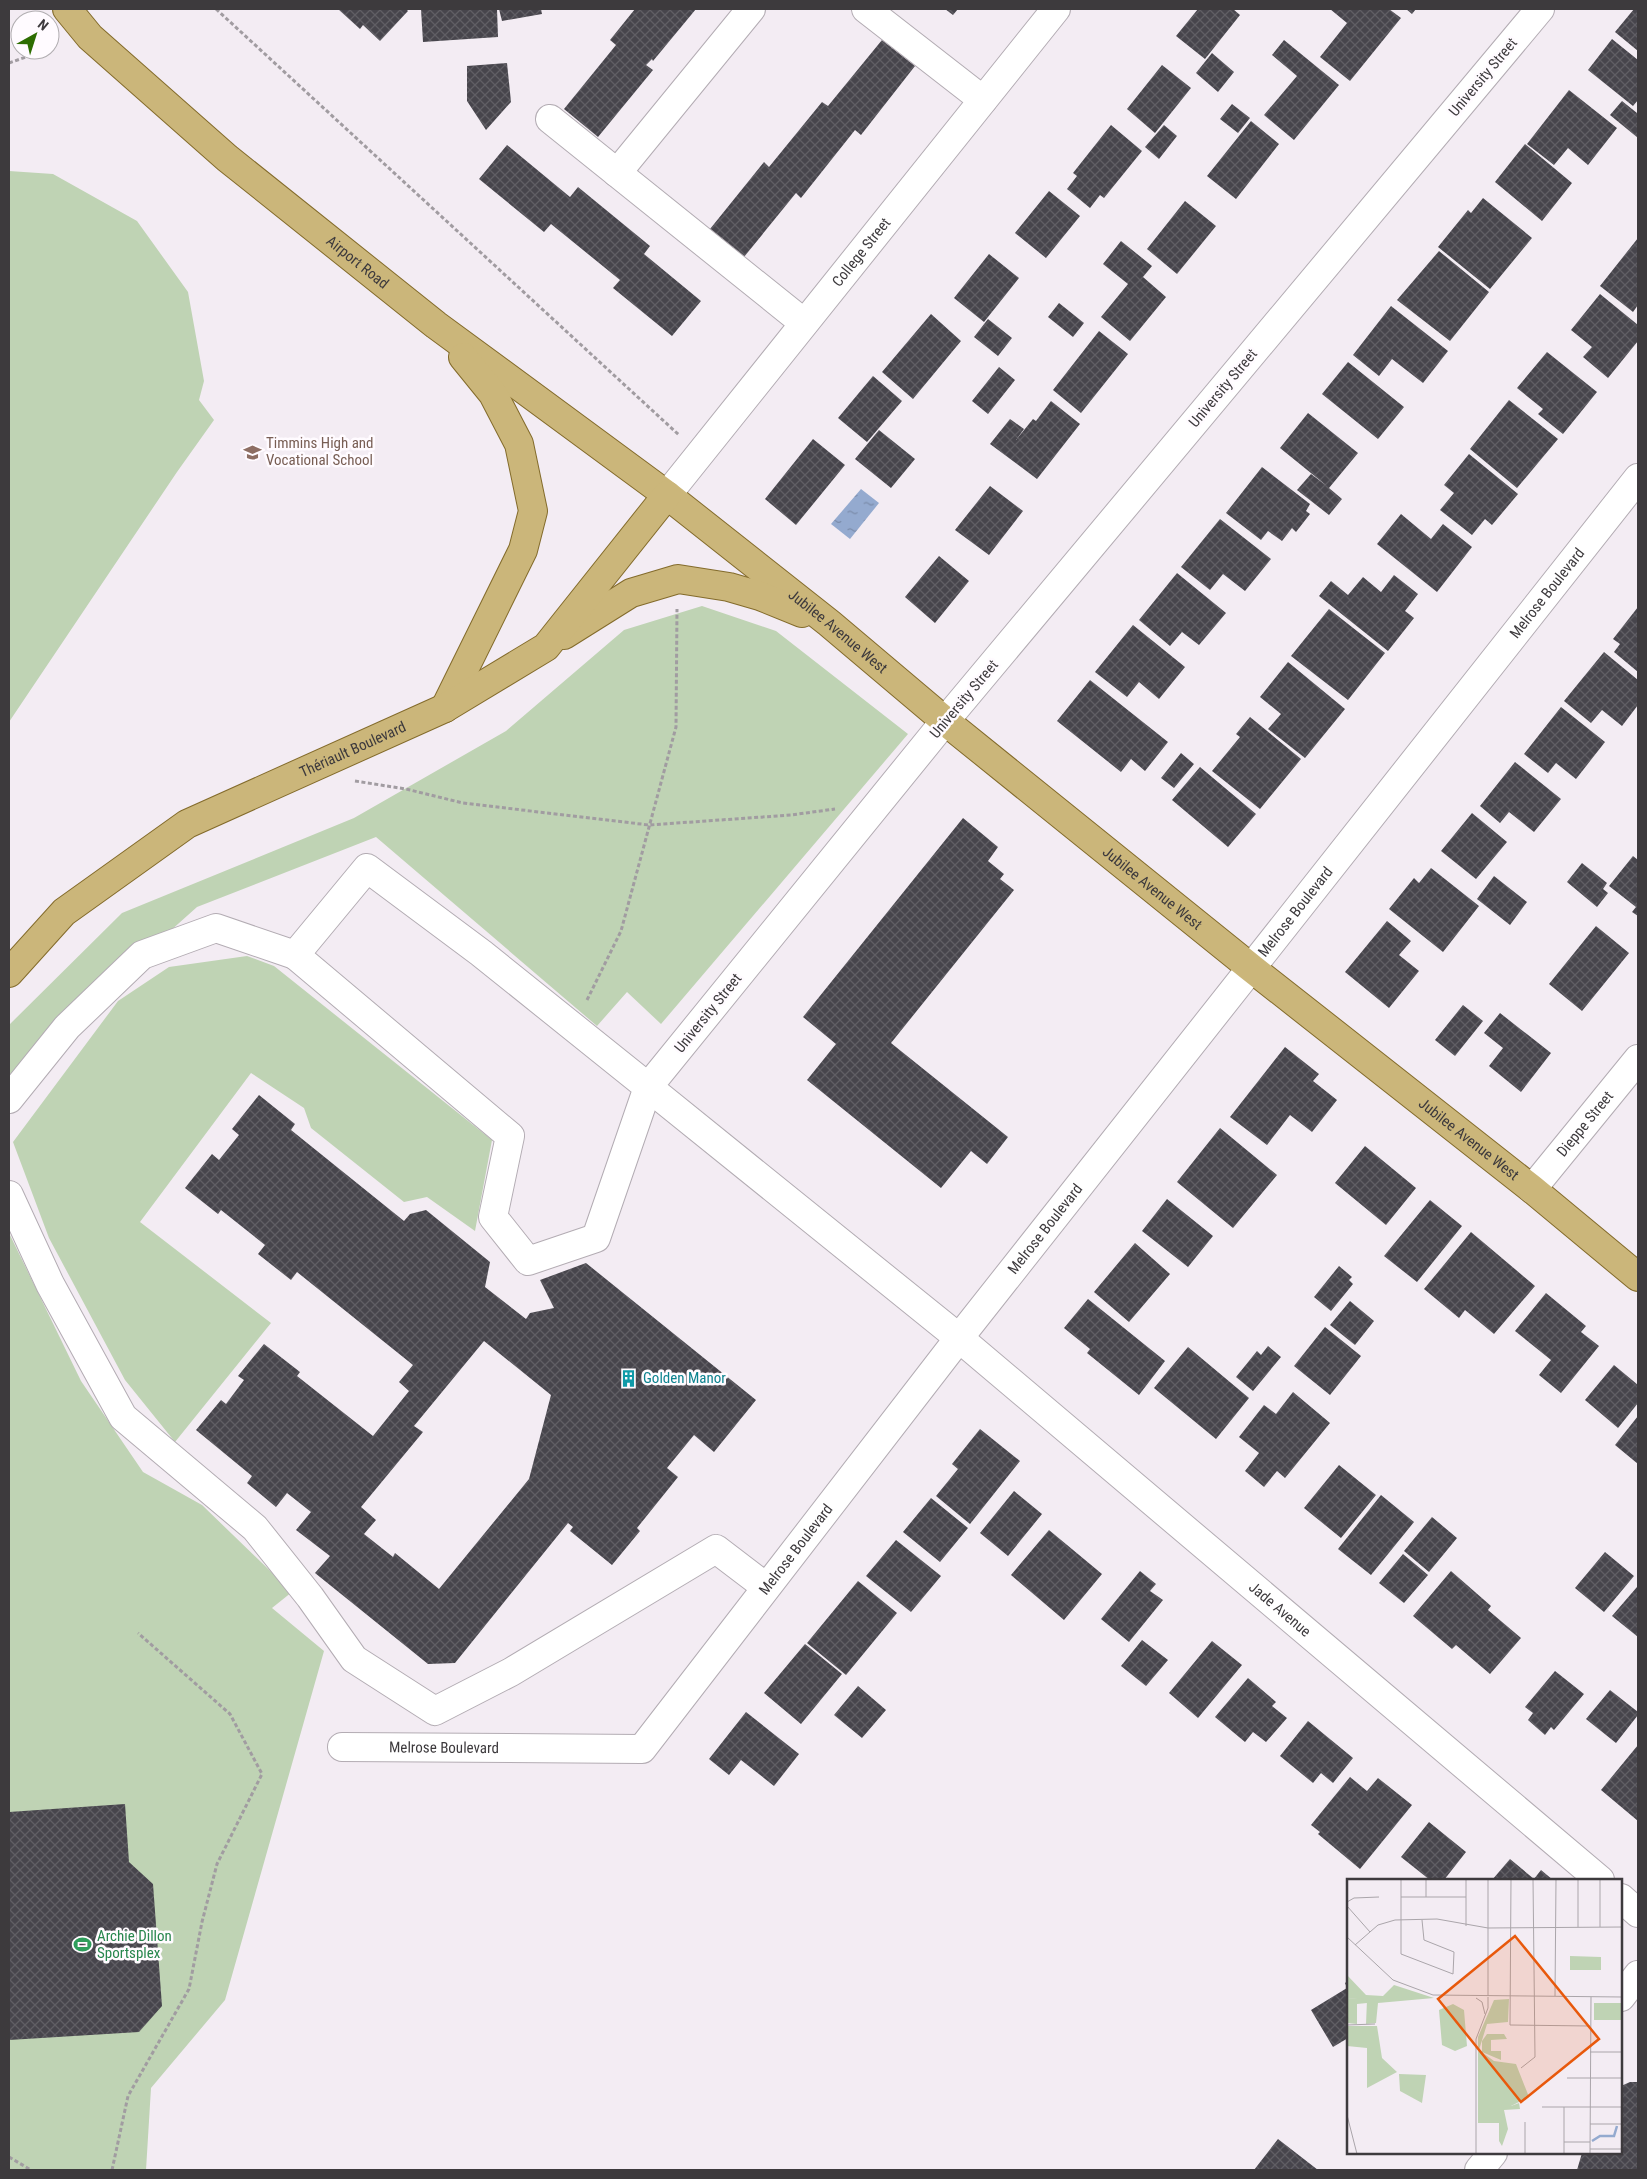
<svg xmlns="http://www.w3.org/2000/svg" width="1647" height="2179" viewBox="0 0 1647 2179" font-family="'Roboto Condensed',sans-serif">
<defs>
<pattern id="water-ripples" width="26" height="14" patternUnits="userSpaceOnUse" patternTransform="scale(1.25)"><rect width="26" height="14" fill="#94aacf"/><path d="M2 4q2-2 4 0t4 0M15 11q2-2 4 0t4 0" fill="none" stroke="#7a8ba9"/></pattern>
<pattern id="building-cross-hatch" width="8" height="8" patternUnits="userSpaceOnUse" patternTransform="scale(1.25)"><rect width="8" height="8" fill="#47454c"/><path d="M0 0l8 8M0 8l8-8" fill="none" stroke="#605e64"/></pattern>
</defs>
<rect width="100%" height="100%" fill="#f3ecf3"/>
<!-- grass -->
<path fill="#bfd3b4" d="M 9,171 L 53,174 L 137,221 L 188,292 L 204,381 L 199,400 L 214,420 L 177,472 L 9,722 Z
M 702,606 L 776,631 L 908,734 L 661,1024 L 627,992 L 597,1026 L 376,837 L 197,907 L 9,1075 L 9,1025 L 122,913 L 354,818 L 506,731 L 624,630 Z
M 247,956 L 274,966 L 492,1140 L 475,1231 L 427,1197 L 404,1202 L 311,1128 L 304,1108 L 251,1073 L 140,1222 L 271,1323 L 175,1442 L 125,1380 L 49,1238 L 13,1142 L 118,1001 L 169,967 Z
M 9,1233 L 81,1381 L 143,1472 L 202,1505 L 292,1592 L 272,1608 L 324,1651 L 225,2000 L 151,2088 L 146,2170 L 9,2170 Z"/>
<!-- water -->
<path fill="url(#water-ripples)" d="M 861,489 L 879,503 L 850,539 L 831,524 Z"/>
<!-- building -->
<path fill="url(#building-cross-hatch)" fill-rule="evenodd" d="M 338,9 L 406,9 L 408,11 L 380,41 L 363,25 L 360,29 Z
M 421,9 L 497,9 L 498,37 L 423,42 Z
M 499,9 L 541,9 L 542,14 L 502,21 Z
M 635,9 L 696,9 L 653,61 L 652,59 L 646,65 L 653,70 L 598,137 L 564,109 L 616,45 L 610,40 Z
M 945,9 L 958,9 L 953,15 Z
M 1198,9 L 1233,9 L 1240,15 L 1205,59 L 1176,36 Z
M 1330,9 L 1389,9 L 1401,18 L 1350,81 L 1320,57 L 1347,23 Z
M 1406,9 L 1416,9 L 1412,14 Z
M 1634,9 L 1638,9 L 1638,51 L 1615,32 Z
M 1612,39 L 1638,60 L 1638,100 L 1633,106 L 1588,70 Z
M 882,40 L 915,66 L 861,135 L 855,130 L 801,198 L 796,193 L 744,257 L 710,229 L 764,162 L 769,167 L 822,102 L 828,106 Z
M 1284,40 L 1339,85 L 1294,140 L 1264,115 L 1297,76 L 1272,55 Z
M 1212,53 L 1234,72 L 1218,92 L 1196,73 Z
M 507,63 L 511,102 L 486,130 L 467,101 L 467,66 Z
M 1162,65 L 1191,88 L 1155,133 L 1127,109 Z
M 1569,90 L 1617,128 L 1588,165 L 1568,148 L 1554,165 L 1527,144 Z
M 1622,101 L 1637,113 L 1638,112 L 1638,138 L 1610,115 Z
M 1232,104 L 1250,118 L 1238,133 L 1220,119 Z
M 1251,121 L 1279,144 L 1236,199 L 1207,176 Z
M 1111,125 L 1142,151 L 1104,198 L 1100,195 L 1090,208 L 1067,189 L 1077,176 L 1073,173 Z
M 1164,125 L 1177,136 L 1159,159 L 1145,147 Z
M 1525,144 L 1572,183 L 1542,221 L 1495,182 Z
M 507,145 L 570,197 L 578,187 L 650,246 L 644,254 L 701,301 L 672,336 L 613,288 L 620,280 L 551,224 L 544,232 L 479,179 Z
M 1049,191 L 1080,216 L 1046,258 L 1015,233 Z
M 1483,198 L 1532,238 L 1490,289 L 1438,247 L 1468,210 L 1471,213 Z
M 1185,201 L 1216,226 L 1177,274 L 1147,249 Z
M 1638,238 L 1638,305 L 1633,312 L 1600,286 Z
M 1121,241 L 1152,266 L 1143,277 L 1166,297 L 1130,341 L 1101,317 L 1128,284 L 1103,264 Z
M 1439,251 L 1489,292 L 1450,341 L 1397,300 Z
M 989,254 L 1019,278 L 984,322 L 954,298 Z
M 1600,294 L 1638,325 L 1638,341 L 1608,378 L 1583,357 L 1592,347 L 1571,330 Z
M 1059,303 L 1084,323 L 1073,337 L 1048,317 Z
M 1391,306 L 1448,351 L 1423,383 L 1392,359 L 1379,376 L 1353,355 Z
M 931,314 L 961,341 L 913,399 L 882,372 Z
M 988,319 L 1012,338 L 998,356 L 974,337 Z
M 1099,331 L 1128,354 L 1081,413 L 1053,390 Z
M 1547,352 L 1597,392 L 1563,434 L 1538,414 L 1543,409 L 1517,388 Z
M 1348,362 L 1404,407 L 1378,439 L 1322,394 Z
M 999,367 L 1015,380 L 988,414 L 972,401 Z
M 873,376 L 902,401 L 867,442 L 838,418 Z
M 1509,400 L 1558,439 L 1517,488 L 1470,449 Z
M 1051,401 L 1080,424 L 1037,479 L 990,444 L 1010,419 L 1024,429 L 1016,440 L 1033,419 L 1036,421 Z
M 1308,413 L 1358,453 L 1329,488 L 1342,499 L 1329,515 L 1297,490 L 1311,474 L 1327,486 L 1280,448 Z
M 879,430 L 915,459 L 891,488 L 855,459 Z
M 813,439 L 845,465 L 796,525 L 765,499 Z
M 1469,454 L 1518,494 L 1492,525 L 1485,519 L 1472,535 L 1440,510 L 1454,493 L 1444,485 Z
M 1262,467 L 1310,504 L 1306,511 L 1310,514 L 1296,532 L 1292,528 L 1282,541 L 1268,531 L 1261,540 L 1226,513 Z
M 990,486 L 1023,511 L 989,555 L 955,530 Z
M 1401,514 L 1431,539 L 1443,524 L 1472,547 L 1437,592 L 1377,544 Z
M 1220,519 L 1271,559 L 1245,591 L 1223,574 L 1210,590 L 1181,567 Z
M 939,556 L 969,581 L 935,623 L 905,597 Z
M 1177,573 L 1226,613 L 1199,645 L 1182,632 L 1170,646 L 1139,620 Z
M 1394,575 L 1418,594 L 1405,611 L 1414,618 L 1388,651 L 1319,596 L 1331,581 L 1348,595 L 1363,577 L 1381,592 Z
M 1638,607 L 1638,672 L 1614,652 L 1620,644 L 1613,639 Z
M 1329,609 L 1385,653 L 1348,700 L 1291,656 Z
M 1133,625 L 1185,667 L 1159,699 L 1139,682 L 1127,697 L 1095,672 Z
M 1604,652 L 1638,680 L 1638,705 L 1622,726 L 1602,710 L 1591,723 L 1564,701 Z
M 1288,662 L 1345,709 L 1305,758 L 1268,729 L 1281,714 L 1260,697 Z
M 1090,680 L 1168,742 L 1145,771 L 1131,759 L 1121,772 L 1057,721 Z
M 1561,707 L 1605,742 L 1576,779 L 1556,763 L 1548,773 L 1524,754 Z
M 1250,717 L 1301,759 L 1260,809 L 1212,771 L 1240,737 L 1236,734 Z
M 1181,753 L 1194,764 L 1174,788 L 1161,778 Z
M 1515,762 L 1561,799 L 1534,832 L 1509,812 L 1500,823 L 1480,806 Z
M 1200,767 L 1256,814 L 1228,847 L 1172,800 Z
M 1472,813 L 1507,842 L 1476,879 L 1441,851 Z
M 963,818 L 998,847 L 988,861 L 1004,874 L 1000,879 L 1014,890 L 891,1043 L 1008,1137 L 987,1164 L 971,1151 L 941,1188 L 807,1080 L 836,1044 L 803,1017 Z
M 1633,856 L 1638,860 L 1638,916 L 1632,912 L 1636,907 L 1609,886 Z
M 1582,863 L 1607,883 L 1603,889 L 1608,893 L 1597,907 L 1567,882 Z
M 1431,868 L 1479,906 L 1443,952 L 1389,909 L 1414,878 L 1419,883 Z
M 1494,876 L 1527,902 L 1510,925 L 1477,899 Z
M 1387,921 L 1411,941 L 1399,955 L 1419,971 L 1389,1008 L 1345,972 Z
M 1596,926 L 1629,953 L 1582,1011 L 1549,984 Z
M 1463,1005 L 1483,1021 L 1455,1056 L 1435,1040 Z
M 1500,1013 L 1551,1053 L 1521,1092 L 1489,1066 L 1503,1048 L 1484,1033 Z
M 1285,1047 L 1319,1074 L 1313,1081 L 1337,1100 L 1312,1132 L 1290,1115 L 1267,1145 L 1230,1117 Z
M 259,1095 L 295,1124 L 291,1130 L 404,1221 L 410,1214 L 426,1210 L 490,1262 L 485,1287 L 526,1319 L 530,1313 L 554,1308 L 540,1280 L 586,1263 L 756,1400 L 714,1452 L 694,1435 L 667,1468 L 678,1477 L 637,1528 L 640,1531 L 612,1565 L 570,1531 L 573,1527 L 568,1523 L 455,1663 L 428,1664 L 315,1573 L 330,1556 L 296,1530 L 311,1512 L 287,1493 L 276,1507 L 247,1483 L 252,1476 L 196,1430 L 221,1400 L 226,1404 L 244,1380 L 238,1376 L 264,1344 L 300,1372 L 297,1376 L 373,1436 L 409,1391 L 399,1382 L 413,1365 L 297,1272 L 291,1280 L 258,1254 L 265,1245 L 221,1210 L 218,1214 L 185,1188 L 212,1154 L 219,1160 L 239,1135 L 232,1129 ZM 484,1341 L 551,1395 L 529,1479 L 439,1589 L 395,1553 L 393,1557 L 364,1534 L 376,1520 L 361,1507 L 423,1432 L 414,1426 Z
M 1220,1128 L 1277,1175 L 1233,1228 L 1177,1182 Z
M 1365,1146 L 1416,1188 L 1386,1225 L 1335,1183 Z
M 1167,1199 L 1213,1236 L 1188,1267 L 1142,1231 Z
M 1430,1200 L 1462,1226 L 1417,1282 L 1384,1256 Z
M 1471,1232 L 1535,1286 L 1494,1334 L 1465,1310 L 1459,1318 L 1424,1289 Z
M 1135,1243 L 1170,1274 L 1129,1322 L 1094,1292 Z
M 1339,1266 L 1352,1277 L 1349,1280 L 1353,1284 L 1331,1311 L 1314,1297 Z
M 1546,1293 L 1586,1326 L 1581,1332 L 1599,1346 L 1561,1393 L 1539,1375 L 1551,1360 L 1515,1331 Z
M 1088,1299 L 1165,1361 L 1139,1395 L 1087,1353 L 1090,1349 L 1064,1328 Z
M 1350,1301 L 1374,1321 L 1355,1345 L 1330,1325 Z
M 1325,1327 L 1361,1356 L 1330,1395 L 1294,1366 Z
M 1268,1346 L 1281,1357 L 1253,1391 L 1236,1377 L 1257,1351 L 1261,1355 Z
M 1188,1347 L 1249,1398 L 1216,1439 L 1154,1388 Z
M 1614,1365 L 1638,1385 L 1638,1403 L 1618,1428 L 1585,1400 Z
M 1293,1392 L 1330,1423 L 1285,1478 L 1277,1471 L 1264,1487 L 1245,1471 L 1259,1453 L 1239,1437 L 1264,1405 L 1276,1414 Z
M 1638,1416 L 1638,1464 L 1615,1445 Z
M 980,1429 L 1020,1461 L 970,1524 L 936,1496 L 958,1469 L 952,1464 Z
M 1339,1465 L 1376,1495 L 1341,1538 L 1304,1508 Z
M 1014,1491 L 1042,1514 L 1008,1556 L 980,1533 Z
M 1381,1495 L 1414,1522 L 1371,1575 L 1338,1549 Z
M 931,1498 L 968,1528 L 940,1562 L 903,1532 Z
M 1432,1517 L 1457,1538 L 1429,1572 L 1404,1551 Z
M 1049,1530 L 1102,1574 L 1064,1620 L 1011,1575 Z
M 896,1540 L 941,1576 L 911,1612 L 866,1576 Z
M 1605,1552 L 1634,1576 L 1604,1612 L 1575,1588 Z
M 1403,1554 L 1428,1575 L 1404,1603 L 1379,1583 Z
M 1140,1571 L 1156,1584 L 1150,1591 L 1163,1600 L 1129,1642 L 1101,1619 Z
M 1451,1571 L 1491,1606 L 1488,1610 L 1521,1638 L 1490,1674 L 1456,1645 L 1452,1649 L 1413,1616 Z
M 858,1581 L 897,1613 L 846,1675 L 807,1643 Z
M 1637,1587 L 1638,1588 L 1638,1637 L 1612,1616 Z
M 1142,1640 L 1168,1660 L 1146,1686 L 1121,1666 Z
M 1212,1641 L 1242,1665 L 1198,1718 L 1169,1693 Z
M 805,1644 L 842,1674 L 801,1724 L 764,1693 Z
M 1555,1671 L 1584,1694 L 1554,1730 L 1551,1727 L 1545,1735 L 1528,1720 L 1533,1713 L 1525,1707 Z
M 1248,1678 L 1276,1702 L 1272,1706 L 1287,1718 L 1266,1742 L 1253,1732 L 1245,1742 L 1215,1717 Z
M 858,1686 L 886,1710 L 862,1738 L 834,1715 Z
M 1610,1690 L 1638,1712 L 1638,1715 L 1616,1743 L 1586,1719 Z
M 746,1712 L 799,1754 L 774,1786 L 741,1760 L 729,1775 L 709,1759 Z
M 1308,1721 L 1353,1758 L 1333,1783 L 1321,1773 L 1313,1783 L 1280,1756 Z
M 1638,1745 L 1638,1821 L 1601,1790 Z
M 1350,1777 L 1367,1791 L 1378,1778 L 1412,1805 L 1360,1869 L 1318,1834 L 1320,1832 L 1311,1825 Z
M 125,1804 L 129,1862 L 153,1884 L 162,2006 L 139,2032 L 9,2040 L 9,1812 Z
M 1429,1822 L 1466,1852 L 1444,1880 L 1430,1880 L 1401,1857 Z
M 1510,1859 L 1534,1879 L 1541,1870 L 1553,1880 L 1492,1880 Z
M 1348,1981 L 1348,2038 L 1333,2047 L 1311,2010 L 1347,1988 L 1345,1983 Z
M 1630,2082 L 1638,2082 L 1638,2170 L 1577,2170 L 1582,2153 L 1621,2153 L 1621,2086 Z
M 1278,2139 L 1318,2170 L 1254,2170 Z"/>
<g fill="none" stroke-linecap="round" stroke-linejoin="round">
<defs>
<g id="minor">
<path d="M 866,9 L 983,100"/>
<path id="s1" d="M 1540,9 L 945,721 L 648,1087 L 959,1338 L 1600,1880"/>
<path d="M 550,119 L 804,323"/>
<path d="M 617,173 L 751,9"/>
<path id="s2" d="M 667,495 L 1056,9"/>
<path d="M 367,868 L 481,953 L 648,1087 L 596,1238 L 528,1261 L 493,1217 L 510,1136 L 295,955 Z"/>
<path d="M 9,1099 L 67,1027 L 142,955 L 216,928 L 295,955"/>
<path id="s3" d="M 1532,1189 L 1638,1059"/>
<path d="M 9,1195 L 50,1284 L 123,1417 L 255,1528 L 310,1597 L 354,1659 L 435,1711 L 511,1672 L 716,1549 L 766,1587"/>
<path id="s4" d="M 342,1747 L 642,1749 L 959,1338 L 1638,478"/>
<path d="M 1621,1898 L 1638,1913"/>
<path d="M 1621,1997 L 1638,1975"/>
<path d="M 1479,2170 L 1493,2153"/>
</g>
<g id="major">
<path id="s5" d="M 67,9 L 90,37 L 227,158 L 436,325 L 667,495 L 829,623 L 945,721 L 1250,967 L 1532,1189 L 1638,1277"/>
<path d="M 564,635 L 631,593 L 678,579 L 729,587 L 760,596 L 802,613"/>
<path d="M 445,708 L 523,550 L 533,511 L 519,444 L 493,394 L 463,357"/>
<path id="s6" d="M 9,973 L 64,912 L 187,824 L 445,708 L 546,647 L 667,495"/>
</g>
</defs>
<!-- minor casing -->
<use href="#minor" stroke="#b3acb3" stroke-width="30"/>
<!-- major casing -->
<use href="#major" stroke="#836b2b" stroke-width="30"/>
<!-- path -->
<path stroke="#a19ca1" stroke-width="3" stroke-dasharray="4 2.5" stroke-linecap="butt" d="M 216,9 L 679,435
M 50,48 L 57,42
M 9,63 L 46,50
M 355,781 L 406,789 L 463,803 L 649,825 L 791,815 L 835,809
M 587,1000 L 621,931 L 676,727 L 677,609
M 9,2157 L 31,2170
M 112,2170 L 128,2096 L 189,1989 L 202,1922 L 217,1864 L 262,1774 L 230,1714 L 138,1633"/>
<!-- minor -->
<use href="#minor" stroke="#fff" stroke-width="28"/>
<!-- major -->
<use href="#major" stroke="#cbb67a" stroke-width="28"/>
</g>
<!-- icons -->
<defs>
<symbol id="school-bare" viewBox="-9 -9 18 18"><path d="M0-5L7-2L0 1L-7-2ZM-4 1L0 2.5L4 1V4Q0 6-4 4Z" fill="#8d6e63" stroke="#fffbff" stroke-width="2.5" paint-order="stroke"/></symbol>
<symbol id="building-bare" viewBox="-9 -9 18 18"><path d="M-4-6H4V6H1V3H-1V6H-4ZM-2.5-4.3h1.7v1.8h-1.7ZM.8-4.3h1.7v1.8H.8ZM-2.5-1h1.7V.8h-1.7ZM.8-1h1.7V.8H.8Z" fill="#0f9aa8" stroke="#fffbff" stroke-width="2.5" paint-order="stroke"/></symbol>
<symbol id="stadium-bare" viewBox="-9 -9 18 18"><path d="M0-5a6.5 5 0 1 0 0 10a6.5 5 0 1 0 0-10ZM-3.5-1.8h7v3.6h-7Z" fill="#2e9e5b" stroke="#fffbff" stroke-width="2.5" paint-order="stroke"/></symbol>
</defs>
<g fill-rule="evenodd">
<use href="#school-bare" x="240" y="440" width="25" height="25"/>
<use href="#building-bare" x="616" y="1366" width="25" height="25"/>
<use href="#stadium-bare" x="70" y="1932" width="25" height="25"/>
</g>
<g text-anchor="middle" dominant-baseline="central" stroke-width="5" stroke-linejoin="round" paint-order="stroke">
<!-- street labels -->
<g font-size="15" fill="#3d3a3d" stroke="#fffbff">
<text transform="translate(1483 77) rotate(-50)">University Street</text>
<text stroke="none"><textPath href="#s2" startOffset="311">College Street</textPath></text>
<text stroke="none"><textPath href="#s5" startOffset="386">Airport Road</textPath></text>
<text transform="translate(1223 388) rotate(-50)">University Street</text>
<text stroke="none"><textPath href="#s4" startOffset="1768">Melrose Boulevard</textPath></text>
<text stroke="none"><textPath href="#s5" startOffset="992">Jubilee Avenue West</textPath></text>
<text transform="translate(964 699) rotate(-50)">University Street</text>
<text stroke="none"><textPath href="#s6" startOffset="415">Thériault Boulevard</textPath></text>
<text stroke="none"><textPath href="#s5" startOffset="1398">Jubilee Avenue West</textPath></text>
<text stroke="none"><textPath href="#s4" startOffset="1362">Melrose Boulevard</textPath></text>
<text transform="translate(708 1013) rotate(-51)">University Street</text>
<text stroke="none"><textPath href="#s3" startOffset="84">Dieppe Street</textPath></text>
<text stroke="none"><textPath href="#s5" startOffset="1802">Jubilee Avenue West</textPath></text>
<text stroke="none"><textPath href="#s4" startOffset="958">Melrose Boulevard</textPath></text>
<text stroke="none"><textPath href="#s4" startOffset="552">Melrose Boulevard</textPath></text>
<text stroke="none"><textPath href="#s1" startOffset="2219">Jade Avenue</textPath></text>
<text stroke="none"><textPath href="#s4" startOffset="102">Melrose Boulevard</textPath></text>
</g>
<!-- education labels -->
<g font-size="15" fill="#785e54" stroke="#fffbff" text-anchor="start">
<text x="266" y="443">Timmins High and<tspan x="266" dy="17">Vocational School</tspan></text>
</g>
<!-- culture labels -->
<g font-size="15" fill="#0d838f" stroke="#fffbff" text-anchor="start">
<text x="643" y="1378">Golden Manor</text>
</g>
<!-- leisure labels -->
<g font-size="15" fill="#27864d" stroke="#fffbff" text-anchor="start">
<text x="97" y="1936">Archie Dillon<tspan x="97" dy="17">Sportsplex</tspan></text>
</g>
</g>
<!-- overview -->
<g transform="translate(1347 1879)">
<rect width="275" height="275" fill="#f3ecf3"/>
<path d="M 223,77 L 254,78 L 254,91 L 223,91 ZM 0,96 L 19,116 L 36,117 L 47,106 L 87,119 L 31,124 L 29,144 L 19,145 L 20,121 L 0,119 ZM 162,120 L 161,143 L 140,145 L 132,171 L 147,182 L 169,185 L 182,218 L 164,227 L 152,227 L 153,244 L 131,244 L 131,158 L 147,121 ZM 247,124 L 275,124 L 275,141 L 247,141 ZM 106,125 L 117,131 L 120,167 L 108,172 L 95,166 L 92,131 ZM 0,147 L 30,147 L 35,179 L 50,193 L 20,209 L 20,169 L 0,167 ZM 140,155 L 157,155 L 160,160 L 144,161 L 144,172 L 154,172 L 154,181 L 135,173 L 135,162 ZM 52,195 L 79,196 L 75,224 L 53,212 Z" fill="#bfd3b4"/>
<path d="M 0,119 L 20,120 L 20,124 L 10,125 L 10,145 L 0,144 ZM 156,223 L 164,227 L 172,224 L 173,230 L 157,231 L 161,250 L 155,267 L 152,262 L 152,227 Z" fill="#bfd3b4"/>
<path fill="none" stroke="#94aacf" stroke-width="2.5" d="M 245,262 L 253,257 L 267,257 L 270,247"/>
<path fill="none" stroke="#aaa5aa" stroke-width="1" d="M 54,0 L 54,75 L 106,95 L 107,73 L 77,61 L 75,41M 79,0 L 79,18M 164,0 L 163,146 L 243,147M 253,0 L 253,48M 54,18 L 119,18M 0,23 L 7,19 L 32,18M 0,27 L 23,53M 119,47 L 119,0M 231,48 L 231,0M 0,58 L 46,101 L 86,116 L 275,118M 8,66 L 31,46 L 48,41 L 90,40 L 141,49 L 275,48M 141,117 L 141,0M 208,117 L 209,0M 129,119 L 135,123 L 138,135M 0,146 L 28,145M 243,173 L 275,173M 174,189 L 188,178 L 186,0M 220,199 L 275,199M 195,228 L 275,228M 0,236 L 10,275M 243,245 L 275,245M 217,263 L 243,263M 243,270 L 275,270M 129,275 L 129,160 L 141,129 L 141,118M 178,275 L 178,243M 217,275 L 217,228M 243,275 L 244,118"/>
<path fill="#e8590c" fill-opacity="0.15" stroke="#e8590c" stroke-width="2.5" d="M 168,57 L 252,160 L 174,223 L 91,120 Z"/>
<rect width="275" height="275" fill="none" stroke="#3d3a3d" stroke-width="2.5"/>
</g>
<!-- border -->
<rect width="1647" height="2179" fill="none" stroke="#3d3a3d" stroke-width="20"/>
<!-- north arrow -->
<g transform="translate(35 35) rotate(39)"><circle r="24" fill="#fffbff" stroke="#b1aeb1"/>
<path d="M0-4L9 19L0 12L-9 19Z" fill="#2d6d01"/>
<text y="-8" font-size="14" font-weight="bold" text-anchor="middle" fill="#3d3a3d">N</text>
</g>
</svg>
